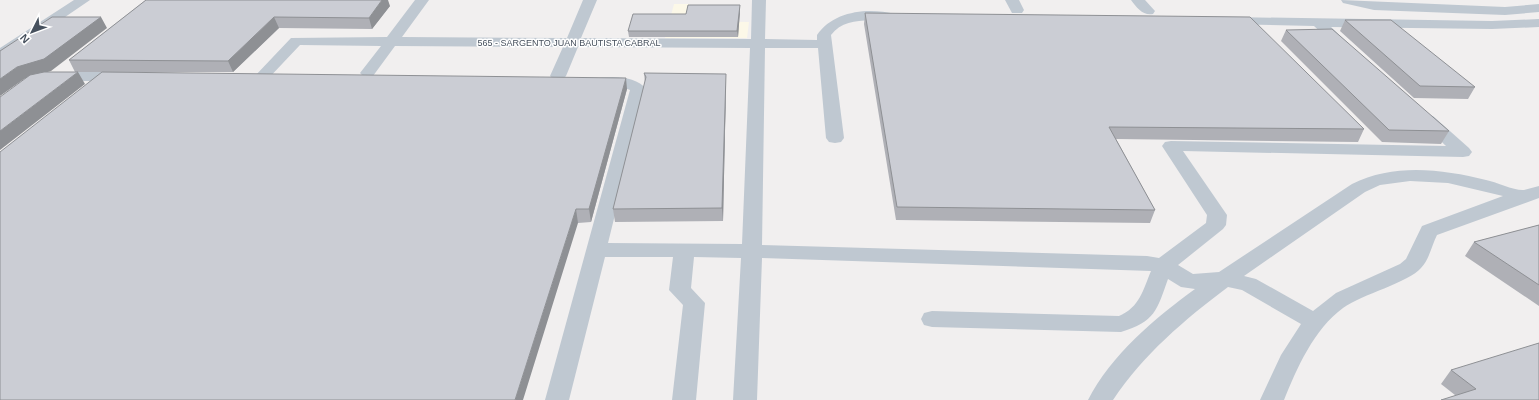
<svg xmlns="http://www.w3.org/2000/svg" width="1539" height="400" viewBox="0 0 1539 400" font-family="Helvetica,sans-serif">
<rect width="100%" height="100%" fill="#f1efef"/>
<!-- commercial -->
<path fill="#fcf8e8" d="M 674,4 L 690,4 L 687,21 L 749,22 L 747,38 L 665,38 Z"/>
<g fill="none" stroke-linecap="round" stroke-linejoin="round">
<!-- minor -->
<path fill="#bfc8d1" fill-rule="evenodd" d="M 74,0 L 90,0 L 5,58 L 0,59 L 0,48 Z
M 415,0 L 429,0 L 402,37 L 567,38 L 583,0 L 597,0 L 581,38 L 751,39 L 752,0 L 766,0 L 765,39 L 817,40 L 817,35 C 833,11 868,7 895,14 L 897,17 L 895,20 L 890,21 C 869,21 845,17 831,35 L 844,138 L 841,142 L 835,143 L 829,142 L 826,138 L 818,48 L 765,48 L 762,245 L 1147,256 L 1159,258 L 1206,223 L 1207,215 L 1162,146 L 1165,142 L 1171,141 L 1446,146 L 1419,120 L 1421,116 L 1427,115 L 1433,116 L 1469,148 L 1472,152 L 1469,156 L 1463,157 L 1183,151 L 1227,215 L 1226,225 L 1223,229 L 1178,265 L 1193,274 L 1219,272 L 1352,184 C 1394,163 1442,169 1486,180 C 1496,182 1515,191 1524,190 C 1529,189 1534,187 1539,186 L 1539,198 L 1437,235 C 1432,245 1429,260 1421,268 C 1408,283 1362,294 1343,308 C 1314,329 1297,368 1284,400 L 1260,400 L 1281,355 L 1301,324 L 1242,290 L 1228,287 C 1184,320 1144,354 1113,400 L 1088,400 C 1111,355 1155,318 1195,289 L 1181,287 L 1168,279 C 1157,310 1155,322 1121,332 L 932,327 L 924,325 L 921,319 L 924,313 L 932,311 L 1119,316 C 1140,307 1143,290 1151,271 L 762,258 L 757,400 L 733,400 L 741,258 L 694,257 L 691,288 L 705,303 L 696,400 L 672,400 L 683,305 L 669,290 L 673,257 L 605,257 L 569,400 L 545,400 L 630,90 C 620,85 607,88 595,85 L 593,82 L 595,79 C 610,75 637,76 646,89 L 608,243 L 742,244 L 750,48 L 578,47 L 566,76 L 563,79 L 553,79 L 550,76 L 563,47 L 395,46 L 373,76 L 363,76 L 360,73 L 381,46 L 300,45 L 265,82 L 255,82 L 252,79 L 291,38 L 387,37 ZM 1410,181 L 1448,183 L 1503,196 L 1422,226 L 1406,259 L 1400,264 L 1336,293 L 1313,311 L 1256,279 L 1244,276 L 1365,192 L 1380,185 Z
M 1005,0 L 1019,0 L 1024,10 L 1022,13 L 1012,13 Z
M 1131,0 L 1145,0 L 1155,11 L 1153,14 C 1143,16 1137,8 1131,0 Z
M 1341,0 L 1505,7 L 1539,4 L 1539,12 L 1505,15 L 1374,10 L 1343,3 Z
M 1229,17 L 1492,21 L 1539,19 L 1539,27 L 1492,29 L 1331,27 L 1351,46 L 1349,49 L 1339,49 L 1314,26 L 1224,24 L 1222,21 L 1224,18 Z
M 55,72 L 120,72 L 125,74 L 128,77 L 125,80 L 120,82 L 50,80 L 47,77 L 50,74 Z"/>
</g>
<!-- wall -->
<path fill="#afb0b6" d="M 146,0 L 390,6 L 372,29 L 279,28 L 233,72 L 105,72 L 627,89 L 591,222 L 578,223 L 102,72 L 75,72 L 69,60 Z
M 740,11 L 738,37 L 629,37 L 628,31 Z
M 865,13 L 1364,129 L 1358,142 L 1116,139 L 1155,210 L 1150,223 L 896,220 L 864,24 Z
M 1345,20 L 1475,87 L 1468,99 L 1414,98 L 1340,31 Z
M 1286,30 L 1449,131 L 1441,144 L 1382,142 L 1281,41 Z
M 644,73 L 726,86 L 723,221 L 615,222 L 613,209 L 645,83 Z
M 1539,225 L 1539,306 L 1465,256 L 1474,242 Z
M 1451,370 L 1539,400 L 1455,395 L 1441,384 Z"/>
<!-- shaded-wall -->
<path fill="#8e9094" d="M 382,0 L 388,0 L 390,6 L 372,29 L 369,18 Z
M 740,5 L 740,11 L 738,37 L 737,31 Z
M 101,17 L 107,28 L 51,71 L 24,79 L 0,96 L 0,79 L 17,67 Z
M 274,17 L 279,28 L 233,72 L 228,61 Z
M 78,72 L 85,84 L 0,150 L 0,131 Z
M 726,74 L 726,86 L 723,221 L 722,208 Z
M 626,78 L 627,89 L 591,222 L 589,209 Z
M 576,209 L 578,223 L 523,400 L 515,400 Z"/>
<!-- building -->
<path fill="#cbcdd4" stroke="#8e9094" d="M 146,0 L 382,0 L 369,18 L 274,17 L 228,61 L 69,60 Z
M 688,5 L 740,5 L 737,31 L 628,31 L 633,14 L 686,14 Z
M 865,13 L 1250,17 L 1364,129 L 1109,127 L 1155,210 L 897,207 Z
M 52,17 L 101,17 L 44,59 L 17,67 L 0,79 L 0,51 Z
M 1345,20 L 1391,20 L 1475,87 L 1420,86 Z
M 1332,29 L 1449,131 L 1389,130 L 1286,30 Z
M 44,72 L 78,72 L 0,131 L 0,97 L 30,75 Z
M 102,72 L 626,78 L 589,209 L 576,209 L 515,400 L 0,400 L 0,152 Z
M 644,73 L 726,74 L 722,208 L 613,209 L 646,77 Z
M 1539,225 L 1539,285 L 1474,242 Z
M 1539,343 L 1539,400 L 1441,400 L 1476,389 L 1451,370 Z"/>
<g text-anchor="middle" dominant-baseline="central" stroke-width="3" stroke-linejoin="round" paint-order="stroke">
<!-- far-street labels -->
<g font-size="9" fill="#46505d" stroke="#fff">
<text x="569" y="43">565 - SARGENTO JUAN BAUTISTA CABRAL</text>
</g>
</g>
<!-- north arrow -->
<g transform="translate(32 32) rotate(228)" stroke="#ffffff" stroke-width="3" paint-order="stroke">
<path d="M0-3L7 15L0 10L-7 15Z" fill="#46505d"/>
<text y="-6" font-size="11" font-weight="bold" text-anchor="middle" fill="#46505d">N</text>
</g>
</svg>
